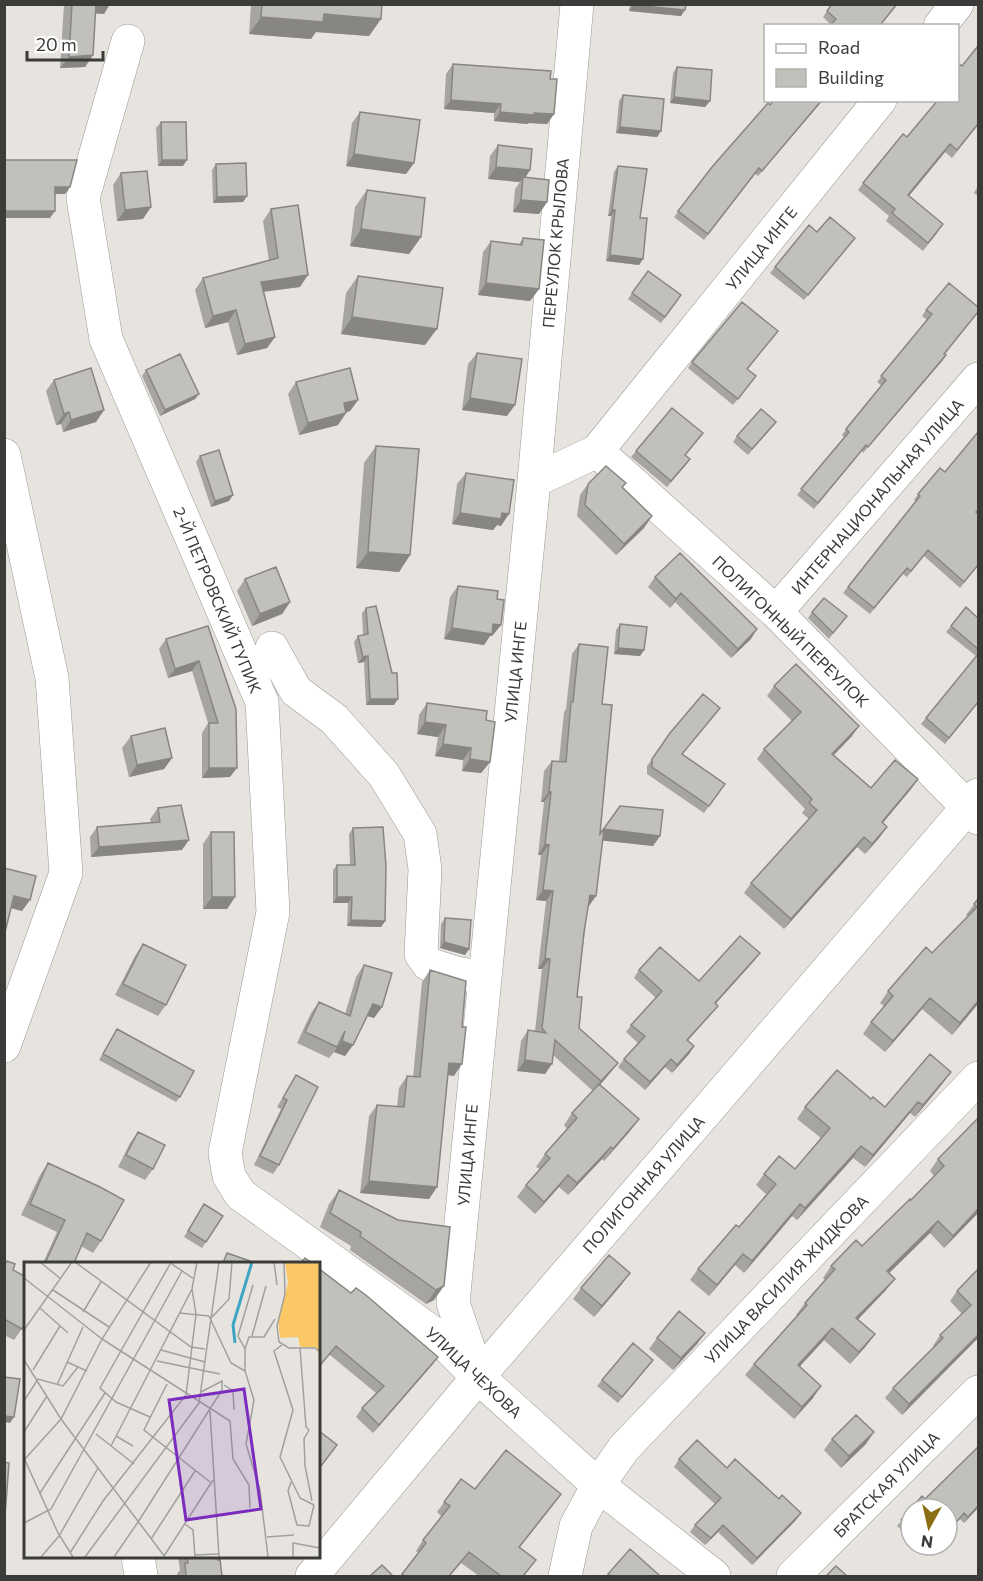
<svg xmlns="http://www.w3.org/2000/svg" width="983" height="1581" viewBox="0 0 983 1581" font-family="Commissioner,sans-serif">
<rect width="100%" height="100%" fill="#e7e4e0"/>
<g fill="none" stroke-linecap="round" stroke-linejoin="round">
<defs>
<path id="minor" d="M 940,26 L 957,4
M 128,41 L 83,198 L 106,339 L 262,702 L 273,912 L 225,1153 L 229,1176 L 240,1194 L 437,1336 L 478,1377 L 598,1485 L 714,1576
M 597,451 L 776,612 L 978,818
M 4,455 L 52,678 L 66,873 L 4,1046
M 534,481 L 597,451 L 880,100
M 776,612 L 978,379
M 272,648 L 296,691 L 334,719 L 384,775 L 420,834 L 425,869 L 421,954 L 428,964 L 456,973 L 485,978
M 476,1370 L 453,1303 L 534,481 L 577,4
M 138,1556 L 141,1576
M 312,1576 L 478,1377 L 978,795
M 565,1576 L 576,1526 L 598,1485 L 624,1448 L 978,1078
M 793,1576 L 978,1392"/>
</defs>
<!-- minor casing -->
<use href="#minor" stroke="#9a9894" stroke-width="34"/>
<!-- minor -->
<use href="#minor" stroke="#fff" stroke-width="33"/>
</g>
<!-- wall -->
<path fill="#a7a5a1" d="M 64,4 L 110,4 L 104,14 L 95,13 L 93,55 L 85,67 L 60,68 Z
M 251,4 L 382,4 L 381,19 L 369,36 L 316,32 L 311,39 L 249,34 Z
M 630,4 L 686,4 L 681,16 L 629,11 Z
M 832,4 L 898,4 L 881,24 L 831,25 L 823,17 Z
M 453,64 L 550,79 L 554,114 L 547,124 L 529,123 L 527,124 L 494,121 L 494,113 L 444,109 L 446,74 Z
M 677,67 L 710,101 L 705,107 L 670,103 L 673,73 Z
M 623,95 L 661,131 L 657,137 L 616,133 L 619,101 Z
M 774,100 L 823,100 L 758,176 L 755,174 L 704,240 L 674,217 L 712,167 Z
M 360,112 L 414,163 L 406,174 L 346,166 L 352,123 Z
M 161,122 L 183,166 L 158,166 L 156,128 Z
M 978,125 L 952,158 L 945,152 L 909,196 L 938,232 L 923,251 L 886,221 L 889,216 L 858,190 L 863,183 Z
M 498,145 L 530,170 L 525,178 L 547,202 L 539,214 L 513,212 L 515,189 L 520,182 L 488,179 L 490,156 Z
M 216,164 L 247,196 L 243,202 L 213,203 L 212,170 Z
M 618,166 L 640,218 L 643,259 L 639,265 L 606,261 L 611,216 L 608,216 L 614,172 Z
M 121,173 L 143,219 L 117,221 L 113,185 Z
M 978,186 L 978,196 L 974,193 Z
M 367,190 L 421,237 L 409,254 L 350,246 L 355,207 Z
M 271,209 L 300,287 L 263,292 L 275,337 L 267,348 L 237,355 L 228,322 L 205,328 L 195,290 L 203,278 L 269,261 L 263,221 Z
M 817,232 L 855,238 L 804,300 L 770,273 L 775,267 Z
M 523,238 L 539,289 L 530,301 L 478,295 L 483,252 L 491,241 L 519,244 Z
M 648,271 L 681,295 L 661,323 L 628,299 Z
M 358,276 L 425,345 L 341,334 L 346,293 Z
M 926,310 L 978,312 L 945,354 L 946,355 L 942,361 L 863,453 L 862,451 L 814,509 L 797,495 L 844,437 L 842,435 L 846,429 L 882,386 L 877,382 L 927,320 L 922,316 Z
M 778,331 L 747,369 L 756,376 L 733,405 L 688,368 L 692,362 Z
M 477,353 L 507,416 L 462,410 L 468,364 Z
M 146,370 L 199,394 L 195,399 L 160,416 L 142,376 Z
M 54,380 L 104,410 L 96,422 L 63,432 L 61,424 L 56,425 L 46,391 Z
M 296,382 L 358,400 L 350,411 L 346,412 L 346,413 L 338,425 L 299,435 L 288,394 Z
M 776,422 L 748,455 L 733,442 L 737,436 Z
M 703,433 L 685,455 L 686,465 L 667,487 L 631,457 L 636,451 Z
M 376,446 L 410,555 L 399,572 L 356,568 L 364,463 Z
M 200,456 L 229,501 L 211,507 L 196,462 Z
M 466,473 L 501,526 L 497,525 L 493,530 L 452,524 L 457,484 Z
M 588,484 L 623,488 L 644,528 L 616,555 L 577,516 L 580,495 Z
M 918,494 L 977,513 L 978,566 L 960,588 L 924,556 L 907,577 L 903,574 L 870,614 L 843,593 L 916,501 L 914,500 Z
M 680,553 L 751,639 L 731,658 L 675,602 L 670,608 L 648,587 L 655,577 Z
M 245,579 L 290,602 L 282,614 L 252,626 L 237,591 Z
M 458,586 L 497,599 L 501,625 L 492,636 L 490,636 L 484,645 L 444,639 L 450,597 Z
M 366,608 L 394,705 L 366,705 L 364,662 L 358,663 L 354,642 L 358,636 L 363,635 L 362,613 Z
M 812,612 L 842,622 L 829,639 L 808,618 Z
M 978,618 L 978,703 L 945,744 L 921,724 L 976,656 L 946,632 L 951,626 Z
M 620,624 L 644,650 L 640,656 L 614,654 L 616,630 Z
M 208,626 L 230,777 L 202,778 L 202,733 L 208,723 L 192,671 L 168,678 L 159,649 L 166,639 Z
M 579,644 L 602,704 L 600,834 L 660,836 L 653,846 L 603,840 L 589,906 L 588,906 L 577,997 L 579,1028 L 618,1063 L 610,1073 L 600,1085 L 630,1131 L 604,1161 L 602,1159 L 568,1195 L 559,1187 L 535,1214 L 517,1197 L 526,1185 L 540,1169 L 536,1167 L 545,1154 L 567,1129 L 564,1125 L 572,1113 L 593,1091 L 553,1055 L 545,1074 L 517,1071 L 521,1041 L 528,1030 L 535,1031 L 542,969 L 538,969 L 546,901 L 536,900 L 541,855 L 538,855 L 544,802 L 541,802 L 544,771 L 552,761 L 559,761 L 564,712 L 566,709 L 572,654 Z
M 774,686 L 852,736 L 834,755 L 871,788 L 918,779 L 911,789 L 883,823 L 880,837 L 865,854 L 857,847 L 784,929 L 744,893 L 751,883 L 809,819 L 802,813 L 805,809 L 757,759 L 764,749 L 792,721 L 767,696 Z
M 427,703 L 486,720 L 490,762 L 481,773 L 462,771 L 463,760 L 435,756 L 438,737 L 417,734 L 419,715 Z
M 714,715 L 682,754 L 725,784 L 704,813 L 647,774 L 647,766 L 665,741 Z
M 131,736 L 172,758 L 164,769 L 129,777 L 122,748 Z
M 158,808 L 182,850 L 91,857 L 90,837 L 97,827 L 151,823 L 150,819 Z
M 353,828 L 385,921 L 381,927 L 347,926 L 348,903 L 333,903 L 333,870 L 337,865 L 350,865 L 349,834 Z
M 211,832 L 235,897 L 227,909 L 203,909 L 203,844 Z
M 978,899 L 978,1005 L 978,1004 L 952,1035 L 922,1009 L 885,1052 L 863,1034 L 871,1022 L 884,1006 L 880,1003 L 888,991 L 932,953 L 968,917 L 966,915 Z
M 445,918 L 469,949 L 465,955 L 440,948 L 441,924 Z
M 143,944 L 166,1005 L 158,1016 L 115,995 L 135,956 Z
M 754,961 L 715,1004 L 712,1013 L 688,1040 L 694,1046 L 689,1054 L 672,1073 L 665,1067 L 645,1090 L 618,1067 L 624,1059 L 638,1043 L 626,1032 L 631,1025 L 656,998 L 634,978 L 639,970 L 699,981 Z
M 364,965 L 382,1007 L 374,1018 L 367,1016 L 353,1045 L 345,1056 L 334,1052 L 335,1051 L 329,1058 L 297,1043 L 311,1013 L 319,1002 L 345,1014 L 356,977 Z
M 430,970 L 454,1076 L 448,1075 L 437,1187 L 429,1199 L 360,1193 L 369,1116 L 377,1105 L 397,1107 L 399,1088 L 407,1076 L 413,1077 L 422,982 Z
M 117,1029 L 180,1097 L 176,1102 L 99,1060 Z
M 296,1075 L 279,1165 L 273,1174 L 254,1165 L 281,1109 L 277,1107 Z
M 943,1083 L 915,1117 L 910,1113 L 865,1167 L 853,1158 L 797,1220 L 792,1216 L 744,1273 L 735,1265 L 709,1296 L 690,1280 L 698,1269 L 739,1227 L 767,1195 L 756,1185 L 764,1174 L 795,1169 L 821,1138 L 797,1119 L 805,1107 L 871,1099 L 885,1107 Z
M 978,1118 L 978,1213 L 944,1248 L 930,1233 L 889,1273 L 886,1290 L 858,1319 L 875,1334 L 866,1346 L 850,1364 L 824,1340 L 800,1366 L 813,1398 L 794,1419 L 745,1375 L 754,1364 L 797,1316 L 796,1315 L 805,1303 L 825,1280 L 823,1278 L 831,1266 L 862,1246 L 911,1200 L 934,1176 L 930,1171 L 938,1159 Z
M 138,1132 L 153,1169 L 145,1180 L 118,1167 L 130,1143 Z
M 48,1163 L 101,1241 L 93,1253 L 81,1246 L 74,1263 L 43,1263 L 57,1232 L 21,1215 L 40,1175 Z
M 339,1190 L 398,1220 L 450,1227 L 434,1300 L 426,1304 L 350,1250 L 351,1246 L 320,1227 L 329,1204 Z
M 204,1204 L 223,1216 L 202,1248 L 184,1237 Z
M 4,1265 L 25,1277 L 26,1276 L 26,1323 L 14,1340 L 4,1335 Z
M 318,1268 L 432,1365 L 373,1433 L 356,1417 L 362,1408 L 376,1393 L 330,1355 Z
M 978,1269 L 978,1338 L 902,1415 L 885,1398 L 893,1388 L 934,1347 L 933,1346 L 940,1335 L 962,1314 L 950,1301 L 957,1291 Z
M 622,1284 L 594,1317 L 573,1299 L 581,1288 Z
M 705,1333 L 697,1344 L 673,1370 L 649,1349 L 657,1338 Z
M 653,1360 L 618,1403 L 597,1386 L 602,1380 Z
M 832,1439 L 866,1444 L 841,1468 L 824,1450 Z
M 978,1447 L 978,1508 L 964,1523 L 960,1519 L 947,1534 L 947,1509 L 911,1509 L 911,1538 L 897,1526 L 922,1496 L 925,1499 Z
M 679,1459 L 727,1468 L 801,1513 L 796,1520 L 752,1565 L 718,1532 L 705,1545 L 690,1532 L 695,1525 L 715,1504 L 674,1467 Z
M 461,1479 L 475,1489 L 553,1505 L 520,1547 L 524,1576 L 479,1576 L 461,1563 L 450,1576 L 400,1576 L 418,1553 L 416,1551 L 423,1540 L 442,1517 L 437,1512 Z
M 919,1545 L 938,1545 L 930,1554 Z
M 178,1556 L 217,1556 L 222,1576 L 178,1576 L 177,1574 L 180,1570 Z"/>
<!-- shaded-wall -->
<path fill="#888683" d="M 93,4 L 110,4 L 104,14 L 88,13 Z
M 633,5 L 685,10 L 681,16 L 629,11 Z
M 324,14 L 381,19 L 369,36 L 316,32 L 311,39 L 249,34 L 261,17 Z
M 93,55 L 85,67 L 60,68 L 69,57 Z
M 674,97 L 710,101 L 705,107 L 670,103 Z
M 451,100 L 501,104 L 494,113 L 444,109 Z
M 822,100 L 823,100 L 758,176 L 762,171 Z
M 500,112 L 534,113 L 554,114 L 547,124 L 529,123 L 527,124 L 494,121 Z
M 620,127 L 661,131 L 657,137 L 616,133 Z
M 950,144 L 945,152 L 903,203 L 908,195 Z
M 354,154 L 414,163 L 406,174 L 346,166 Z
M 162,160 L 187,160 L 183,166 L 158,166 Z
M 496,167 L 530,170 L 523,181 L 523,177 L 520,182 L 488,179 Z
M 55,187 L 70,187 L 65,194 L 50,194 Z
M 247,196 L 243,202 L 213,203 L 217,197 Z
M 521,200 L 547,202 L 539,214 L 513,212 Z
M 151,207 L 143,219 L 117,221 L 125,210 Z
M 612,210 L 615,210 L 611,216 L 608,216 Z
M 4,211 L 55,211 L 50,218 L 4,218 Z
M 361,229 L 421,237 L 409,254 L 350,246 Z
M 610,255 L 643,259 L 639,265 L 606,261 Z
M 308,275 L 300,287 L 253,293 L 261,282 Z
M 486,283 L 539,289 L 530,301 L 478,295 Z
M 236,310 L 228,322 L 205,328 L 213,316 Z
M 352,317 L 437,329 L 425,345 L 341,334 Z
M 275,337 L 267,348 L 237,355 L 245,344 Z
M 946,355 L 942,361 L 863,453 L 868,447 Z
M 199,394 L 195,399 L 160,416 L 165,410 Z
M 470,398 L 515,405 L 507,416 L 462,410 Z
M 358,400 L 350,411 L 336,415 L 344,403 Z
M 104,410 L 96,422 L 63,432 L 71,420 Z
M 69,412 L 61,424 L 56,425 L 64,414 Z
M 346,413 L 338,425 L 299,435 L 308,423 Z
M 233,495 L 229,501 L 211,507 L 215,501 Z
M 460,513 L 502,513 L 509,514 L 501,526 L 497,525 L 493,530 L 452,524 Z
M 652,516 L 644,528 L 616,555 L 624,544 Z
M 368,552 L 410,555 L 399,572 L 356,568 Z
M 681,593 L 675,602 L 670,608 L 676,599 Z
M 290,602 L 282,614 L 252,626 L 260,614 Z
M 493,624 L 501,625 L 492,636 L 490,636 L 484,645 L 444,639 L 452,628 Z
M 757,629 L 751,639 L 731,658 L 738,649 Z
M 618,648 L 644,650 L 640,656 L 614,654 Z
M 368,656 L 364,662 L 358,663 L 363,657 Z
M 199,661 L 192,671 L 168,678 L 175,669 Z
M 370,699 L 398,699 L 394,705 L 366,705 Z
M 425,722 L 446,725 L 438,737 L 417,734 Z
M 859,726 L 852,736 L 825,764 L 832,754 Z
M 443,744 L 471,748 L 463,760 L 435,756 Z
M 172,758 L 164,769 L 129,777 L 137,765 Z
M 470,759 L 490,762 L 481,773 L 462,771 Z
M 209,768 L 237,768 L 230,777 L 202,778 Z
M 918,779 L 911,789 L 875,832 L 882,822 Z
M 549,792 L 551,792 L 544,802 L 541,802 Z
M 887,827 L 880,837 L 865,854 L 872,844 Z
M 604,829 L 660,836 L 653,846 L 597,840 Z
M 864,837 L 857,847 L 784,929 L 791,919 Z
M 189,840 L 182,850 L 91,857 L 99,847 Z
M 545,844 L 549,845 L 541,855 L 538,855 Z
M 543,890 L 553,891 L 546,901 L 536,900 Z
M 590,895 L 596,896 L 589,906 L 582,906 Z
M 14,896 L 30,900 L 22,911 L 6,907 Z
M 212,897 L 235,897 L 227,909 L 203,909 Z
M 337,897 L 352,897 L 348,903 L 333,903 Z
M 351,920 L 385,921 L 381,927 L 347,926 Z
M 444,942 L 469,949 L 465,955 L 440,948 Z
M 760,953 L 754,961 L 709,1011 L 715,1003 Z
M 545,958 L 550,959 L 542,969 L 538,969 Z
M 930,998 L 922,1009 L 885,1052 L 893,1041 Z
M 978,1001 L 978,1004 L 952,1035 L 960,1023 Z
M 373,1004 L 382,1007 L 374,1018 L 364,1015 Z
M 718,1006 L 712,1013 L 682,1047 L 687,1040 Z
M 342,1041 L 353,1045 L 345,1056 L 334,1052 Z
M 694,1046 L 689,1054 L 672,1073 L 677,1065 Z
M 671,1059 L 665,1067 L 645,1090 L 650,1082 Z
M 525,1060 L 552,1064 L 545,1074 L 517,1071 Z
M 449,1063 L 462,1064 L 454,1076 L 441,1074 Z
M 618,1063 L 610,1073 L 594,1092 L 601,1081 Z
M 951,1072 L 943,1083 L 915,1117 L 923,1105 Z
M 918,1102 L 910,1113 L 865,1167 L 873,1155 Z
M 639,1119 L 630,1131 L 604,1161 L 613,1149 Z
M 861,1146 L 853,1158 L 797,1220 L 805,1208 Z
M 611,1147 L 602,1159 L 568,1195 L 577,1183 Z
M 568,1175 L 559,1187 L 535,1214 L 544,1202 Z
M 369,1181 L 437,1187 L 429,1199 L 360,1193 Z
M 800,1204 L 792,1216 L 744,1273 L 752,1261 Z
M 978,1209 L 978,1213 L 944,1248 L 953,1236 Z
M 938,1221 L 930,1233 L 879,1283 L 887,1271 Z
M 743,1254 L 735,1265 L 709,1296 L 717,1285 Z
M 630,1273 L 622,1284 L 594,1317 L 602,1306 Z
M 895,1279 L 886,1290 L 848,1330 L 856,1318 Z
M 444,1286 L 434,1300 L 426,1304 L 436,1290 Z
M 832,1328 L 824,1340 L 790,1377 L 798,1365 Z
M 705,1333 L 697,1344 L 673,1370 L 681,1358 Z
M 875,1334 L 866,1346 L 850,1364 L 859,1352 Z
M 978,1335 L 978,1338 L 902,1415 L 909,1404 Z
M 438,1357 L 432,1365 L 373,1433 L 379,1425 Z
M 821,1386 L 813,1398 L 794,1419 L 802,1407 Z
M 4,1416 L 14,1417 L 10,1423 L 4,1422 Z
M 874,1432 L 866,1444 L 841,1468 L 849,1456 Z
M 561,1494 L 553,1505 L 511,1558 L 519,1547 Z
M 978,1506 L 978,1508 L 964,1523 L 968,1517 Z
M 801,1513 L 796,1520 L 752,1565 L 757,1558 Z
M 723,1525 L 718,1532 L 705,1545 L 711,1538 Z"/>
<!-- building -->
<path fill="#c2c0bb" stroke="#888683" stroke-width="1.5" d="M 72,4 L 96,4 L 93,55 L 69,57 Z
M 262,4 L 382,4 L 381,19 L 324,14 L 323,22 L 261,17 Z
M 634,4 L 686,4 L 685,10 L 633,5 Z
M 832,4 L 897,4 L 881,24 L 883,26 L 830,26 L 836,19 L 827,11 Z
M 978,46 L 978,124 L 957,150 L 950,144 L 908,195 L 943,224 L 928,243 L 892,213 L 895,209 L 863,183 L 903,134 L 907,137 L 938,100 L 957,100 L 957,62 L 962,66 Z
M 453,64 L 551,71 L 550,79 L 557,79 L 554,114 L 534,113 L 534,115 L 500,112 L 501,104 L 451,100 Z
M 677,67 L 712,70 L 710,101 L 674,97 Z
M 623,95 L 664,99 L 661,131 L 620,127 Z
M 774,100 L 822,100 L 762,171 L 759,168 L 708,234 L 678,211 L 712,167 L 768,103 L 770,105 Z
M 360,112 L 420,120 L 414,163 L 354,154 Z
M 161,122 L 186,122 L 187,160 L 162,160 Z
M 498,145 L 532,149 L 530,170 L 496,167 Z
M 4,160 L 77,160 L 70,187 L 55,187 L 55,211 L 4,211 Z
M 246,163 L 247,196 L 217,197 L 216,164 Z
M 618,166 L 647,169 L 640,218 L 647,218 L 643,259 L 610,255 L 615,210 L 612,210 Z
M 147,171 L 151,207 L 125,210 L 121,173 Z
M 523,177 L 549,180 L 547,202 L 521,200 Z
M 367,190 L 425,198 L 421,237 L 361,229 Z
M 298,205 L 308,275 L 261,282 L 275,337 L 245,344 L 236,310 L 213,316 L 203,278 L 278,258 L 271,209 Z
M 830,217 L 855,238 L 808,295 L 775,267 L 809,225 L 817,232 Z
M 523,238 L 544,240 L 539,289 L 486,283 L 491,241 L 522,245 Z
M 648,271 L 681,295 L 665,317 L 632,293 Z
M 358,276 L 443,288 L 437,329 L 352,317 Z
M 949,283 L 978,307 L 978,312 L 944,354 L 946,355 L 868,447 L 866,445 L 818,503 L 801,489 L 849,432 L 846,429 L 886,380 L 881,376 L 932,314 L 926,310 Z
M 742,302 L 778,331 L 747,369 L 756,376 L 738,399 L 692,362 Z
M 477,353 L 522,359 L 515,405 L 470,398 Z
M 180,354 L 199,394 L 165,410 L 146,370 Z
M 91,368 L 104,410 L 71,420 L 69,412 L 64,414 L 54,380 Z
M 350,368 L 358,400 L 344,403 L 346,413 L 308,423 L 296,382 Z
M 672,408 L 703,433 L 685,455 L 690,459 L 671,481 L 636,451 Z
M 761,409 L 776,422 L 752,449 L 737,436 Z
M 978,432 L 978,510 L 976,512 L 978,514 L 978,565 L 964,582 L 928,550 L 911,571 L 907,568 L 874,608 L 848,587 L 920,496 L 918,494 L 940,468 L 945,472 Z
M 376,446 L 419,449 L 410,555 L 368,552 Z
M 219,450 L 233,495 L 215,501 L 200,456 Z
M 606,466 L 626,483 L 622,487 L 652,516 L 624,544 L 585,505 L 588,484 Z
M 466,473 L 514,480 L 509,514 L 502,513 L 501,519 L 460,513 Z
M 680,553 L 757,629 L 738,649 L 681,593 L 676,599 L 655,577 Z
M 276,567 L 290,602 L 260,614 L 245,579 Z
M 458,586 L 498,591 L 497,599 L 504,600 L 501,625 L 493,624 L 492,634 L 452,628 Z
M 824,598 L 847,616 L 833,633 L 812,612 Z
M 376,606 L 392,673 L 397,673 L 398,699 L 370,699 L 368,656 L 363,657 L 358,636 L 368,634 L 366,608 Z
M 966,607 L 978,618 L 978,649 L 951,626 Z
M 620,624 L 647,627 L 644,650 L 618,648 Z
M 208,626 L 236,709 L 237,768 L 209,768 L 209,723 L 218,723 L 199,661 L 175,669 L 166,639 Z
M 579,644 L 608,647 L 602,704 L 612,705 L 600,834 L 620,806 L 663,810 L 660,836 L 604,829 L 596,896 L 590,895 L 584,932 L 577,997 L 582,997 L 579,1028 L 618,1063 L 601,1081 L 555,1040 L 552,1064 L 525,1060 L 528,1030 L 546,1033 L 542,1028 L 550,959 L 545,958 L 553,891 L 543,890 L 549,845 L 545,844 L 551,792 L 549,792 L 552,761 L 566,762 L 571,702 L 573,702 Z
M 978,654 L 978,702 L 949,738 L 926,718 Z
M 796,664 L 859,726 L 832,754 L 871,788 L 895,760 L 918,779 L 882,822 L 887,827 L 872,844 L 864,837 L 791,919 L 751,883 L 817,810 L 809,803 L 812,799 L 764,749 L 801,712 L 774,686 Z
M 703,694 L 720,708 L 682,754 L 725,784 L 709,806 L 652,767 L 652,759 L 670,733 Z
M 427,703 L 487,711 L 486,720 L 495,722 L 490,762 L 470,759 L 471,748 L 443,744 L 446,725 L 425,722 Z
M 165,728 L 172,758 L 137,765 L 131,736 Z
M 181,805 L 189,840 L 99,847 L 97,827 L 160,822 L 158,808 Z
M 383,827 L 386,866 L 385,921 L 351,920 L 352,897 L 337,897 L 337,865 L 355,865 L 353,828 Z
M 211,832 L 234,832 L 235,897 L 212,897 Z
M 4,868 L 36,876 L 30,900 L 14,896 L 4,936 Z
M 978,899 L 978,1001 L 960,1023 L 930,998 L 893,1041 L 871,1022 L 893,996 L 888,991 L 926,947 L 932,953 L 977,907 L 974,904 Z
M 445,918 L 471,920 L 469,949 L 444,942 Z
M 740,936 L 760,953 L 715,1003 L 718,1006 L 687,1040 L 694,1046 L 677,1065 L 671,1059 L 650,1082 L 624,1059 L 645,1036 L 631,1025 L 662,991 L 639,970 L 660,947 L 699,981 Z
M 143,944 L 186,965 L 166,1005 L 123,984 Z
M 364,965 L 392,973 L 382,1007 L 373,1004 L 353,1045 L 342,1041 L 345,1031 L 337,1047 L 305,1032 L 319,1002 L 350,1016 Z
M 430,970 L 466,981 L 462,1027 L 466,1027 L 462,1064 L 449,1063 L 437,1187 L 369,1181 L 377,1105 L 404,1107 L 407,1076 L 420,1077 Z
M 117,1029 L 194,1071 L 180,1097 L 103,1054 Z
M 930,1054 L 951,1072 L 923,1105 L 918,1102 L 873,1155 L 861,1146 L 805,1208 L 800,1204 L 752,1261 L 743,1254 L 717,1285 L 698,1269 L 736,1225 L 739,1227 L 776,1184 L 764,1174 L 779,1156 L 795,1169 L 830,1128 L 805,1107 L 837,1070 L 871,1099 L 873,1097 L 885,1107 Z
M 296,1075 L 318,1087 L 279,1165 L 260,1156 L 287,1100 L 283,1098 Z
M 599,1084 L 639,1119 L 613,1149 L 611,1147 L 577,1183 L 568,1175 L 544,1202 L 526,1185 L 550,1158 L 545,1154 L 577,1118 L 572,1113 Z
M 978,1118 L 978,1209 L 953,1236 L 938,1221 L 887,1271 L 895,1279 L 856,1318 L 875,1334 L 859,1352 L 832,1328 L 798,1365 L 821,1386 L 802,1407 L 754,1364 L 807,1305 L 805,1303 L 835,1269 L 831,1266 L 856,1240 L 862,1246 L 910,1199 L 911,1200 L 944,1166 L 938,1159 Z
M 138,1132 L 165,1145 L 153,1169 L 126,1155 Z
M 48,1163 L 100,1187 L 124,1200 L 101,1241 L 87,1233 L 74,1263 L 52,1263 L 46,1261 L 65,1220 L 30,1204 Z
M 339,1190 L 398,1220 L 450,1227 L 444,1286 L 436,1290 L 360,1236 L 361,1232 L 330,1213 Z
M 204,1204 L 223,1216 L 206,1242 L 188,1231 Z
M 227,1253 L 250,1261 L 249,1263 L 223,1263 Z
M 609,1255 L 630,1273 L 602,1306 L 581,1288 Z
M 305,1258 L 312,1263 L 301,1263 Z
M 7,1261 L 15,1264 L 13,1270 L 26,1277 L 26,1323 L 22,1329 L 4,1319 L 4,1266 Z
M 318,1268 L 351,1293 L 356,1288 L 367,1296 L 438,1357 L 379,1425 L 362,1408 L 384,1386 L 336,1346 L 318,1368 Z
M 978,1269 L 978,1335 L 909,1404 L 893,1388 L 943,1338 L 940,1335 L 971,1305 L 957,1291 Z
M 679,1311 L 705,1333 L 681,1358 L 657,1338 Z
M 633,1343 L 653,1360 L 622,1397 L 602,1380 Z
M 4,1377 L 20,1379 L 14,1417 L 4,1416 Z
M 856,1415 L 874,1432 L 849,1456 L 832,1439 Z
M 318,1430 L 337,1445 L 318,1470 Z
M 697,1440 L 727,1468 L 735,1459 L 779,1499 L 782,1495 L 801,1513 L 757,1558 L 723,1525 L 711,1538 L 695,1525 L 721,1498 L 679,1459 Z
M 978,1447 L 978,1506 L 968,1517 L 964,1513 L 947,1533 L 947,1509 L 911,1509 L 911,1529 L 901,1520 L 922,1496 L 925,1499 Z
M 506,1450 L 561,1494 L 519,1547 L 536,1560 L 523,1576 L 501,1576 L 469,1552 L 449,1576 L 405,1576 L 402,1574 L 426,1543 L 423,1540 L 450,1506 L 444,1502 L 461,1479 L 475,1489 Z
M 4,1462 L 9,1463 L 5,1516 L 4,1516 Z
M 930,1545 L 937,1545 L 934,1548 Z
M 630,1549 L 659,1575 L 658,1576 L 611,1576 L 608,1574 Z
M 187,1556 L 217,1556 L 218,1560 L 220,1559 L 222,1576 L 186,1576 L 185,1563 L 188,1563 Z
M 382,1565 L 393,1576 L 370,1576 Z
M 836,1566 L 847,1576 L 826,1576 Z"/>
<g text-anchor="middle" dominant-baseline="central" stroke-width="5" stroke-linejoin="round" paint-order="stroke">
<!-- street labels -->
<g font-size="16" fill="#3b3b39" stroke="#fff">
<text transform="translate(555 243) rotate(-85)">ПЕРЕУЛОК КРЫЛОВА</text>
<text transform="translate(761 248) rotate(-51)">УЛИЦА ИНГЕ</text>
<text transform="translate(877 496) rotate(-49)">ИНТЕРНАЦИОНАЛЬНАЯ УЛИЦА</text>
<text transform="translate(218 600) rotate(67)">2-Й ПЕТРОВСКИЙ ТУПИК</text>
<text transform="translate(791 631) rotate(44)">ПОЛИГОННЫЙ ПЕРЕУЛОК</text>
<text transform="translate(515 672) rotate(-84)">УЛИЦА ИНГЕ</text>
<text transform="translate(467 1155) rotate(-85)">УЛИЦА ИНГЕ</text>
<text transform="translate(643 1184) rotate(-49)">ПОЛИГОННАЯ УЛИЦА</text>
<text transform="translate(786 1279) rotate(-46)">УЛИЦА ВАСИЛИЯ ЖИДКОВА</text>
<text transform="translate(474 1372) rotate(43)">УЛИЦА ЧЕХОВА</text>
<text transform="translate(886 1484) rotate(-45)">БРАТСКАЯ УЛИЦА</text>
</g>
</g>
<!-- overview -->
<g transform="translate(24 1262)">
<rect width="296" height="296" fill="#e7e4e0"/>
<path d="M 261,0 L 295,0 L 295,93 L 292,85 L 276,85 L 274,75 L 256,76 L 254,59 L 264,21 Z" fill="#fac966"/>
<path fill="none" stroke="#3fa5c5" stroke-width="3" d="M 211,81 L 209,63 L 228,0"/>
<path fill="none" stroke="#a2a09d" stroke-width="1.5" d="M 16,0 L 37,17M 51,0 L 167,85 L 181,87M 145,0 L 170,17M 250,0 L 253,23M 260,0 L 261,32 L 253,64 L 255,80 L 265,86 L 291,86 L 296,90M 0,16 L 78,77M 229,23 L 214,74 L 221,87 L 221,109 L 230,138 L 222,182 L 236,228 L 244,295M 29,28 L 85,65M 16,46 L 44,71M 59,50 L 77,20M 155,51 L 185,54M 185,54 L 207,101 L 221,109M 188,55 L 205,37 L 208,0M 0,68 L 48,0M 228,74 L 242,24M 78,77 L 206,159 L 209,197 L 225,223 L 226,246M 258,83 L 250,89 L 269,148 L 256,195 L 276,236 L 290,243M 276,86 L 282,165 L 285,168M 221,87 L 225,75 L 240,75 L 251,57M 137,88 L 181,100M 0,98 L 37,157 L 141,295M 133,99 L 196,112M 43,100 L 63,109M 9,108 L 36,64M 296,117 L 296,140M 143,122 L 120,168 L 186,220M 33,123 L 59,65M 200,123 L 209,129 L 210,148M 0,139 L 14,117 L 39,124 L 54,105M 186,149 L 195,295M 126,155 L 92,140 L 76,126 L 146,2M 285,168 L 280,177 L 281,204 L 288,239M 0,170 L 23,134M 72,172 L 110,202M 92,174 L 109,184M 87,184 L 168,27 L 173,0M 0,196 L 34,271 L 49,295M 0,198 L 37,157 L 78,77 L 127,0M 267,220 L 264,229 L 273,263 L 285,264 L 290,243M 16,231 L 81,131M 114,260 L 198,128 L 198,119 L 177,130M 0,261 L 27,247 L 158,9M 161,262 L 169,268 L 171,295M 243,275 L 270,273M 127,277 L 171,209M 46,291 L 79,239 L 162,133 L 172,52 L 168,27M 170,293 L 194,292M 140,294 L 189,218M 17,295 L 35,274 L 74,206M 61,295 L 175,141 L 195,0M 90,295 L 114,260M 269,295 L 269,281 L 296,286"/>
<path fill="#7b2cbf" fill-opacity="0.15" stroke="#7b2cbf" stroke-width="3" d="M 220,127 L 237,247 L 162,258 L 145,138 Z"/>
<rect width="296" height="296" fill="none" stroke="#3b3b39" stroke-width="3"/>
</g>
<!-- border -->
<rect width="983" height="1581" fill="none" stroke="#3b3b39" stroke-width="12"/>
<!-- legend -->
<rect x="764" y="24" width="195" height="78" fill="#ffffff" stroke="#b1b1b0" stroke-width="1.5"/>
<rect x="776" y="44" width="30" height="9" fill="#ffffff" stroke="#b1b1b0" stroke-width="1.5"/>
<text x="818" y="54" font-size="18" fill="#3b3b39">Road</text>
<rect x="776" y="69" width="30" height="18" fill="#c2c0bb" stroke="#b1b1b0" stroke-width="1.5"/>
<text x="818" y="84" font-size="18" fill="#3b3b39">Building</text>
<!-- north arrow -->
<g transform="translate(929 1527) rotate(188)"><circle r="28" fill="#ffffff" stroke="#b1b1b0" stroke-width="1.5"/>
<path d="M0-4.5L10 22L0 15L-10 22Z" fill="#8c6f12"/>
<text y="-9" font-size="16" font-weight="bold" text-anchor="middle" fill="#3b3b39">N</text>
</g>
<!-- scale -->
<path d="M27 51v9h76v-9" fill="none" stroke="#3b3b39" stroke-width="3"/>
<text x="36" y="51" font-size="18" fill="#3b3b39" stroke="#ffffff" stroke-width="4.5" paint-order="stroke">20 m</text>
</svg>
